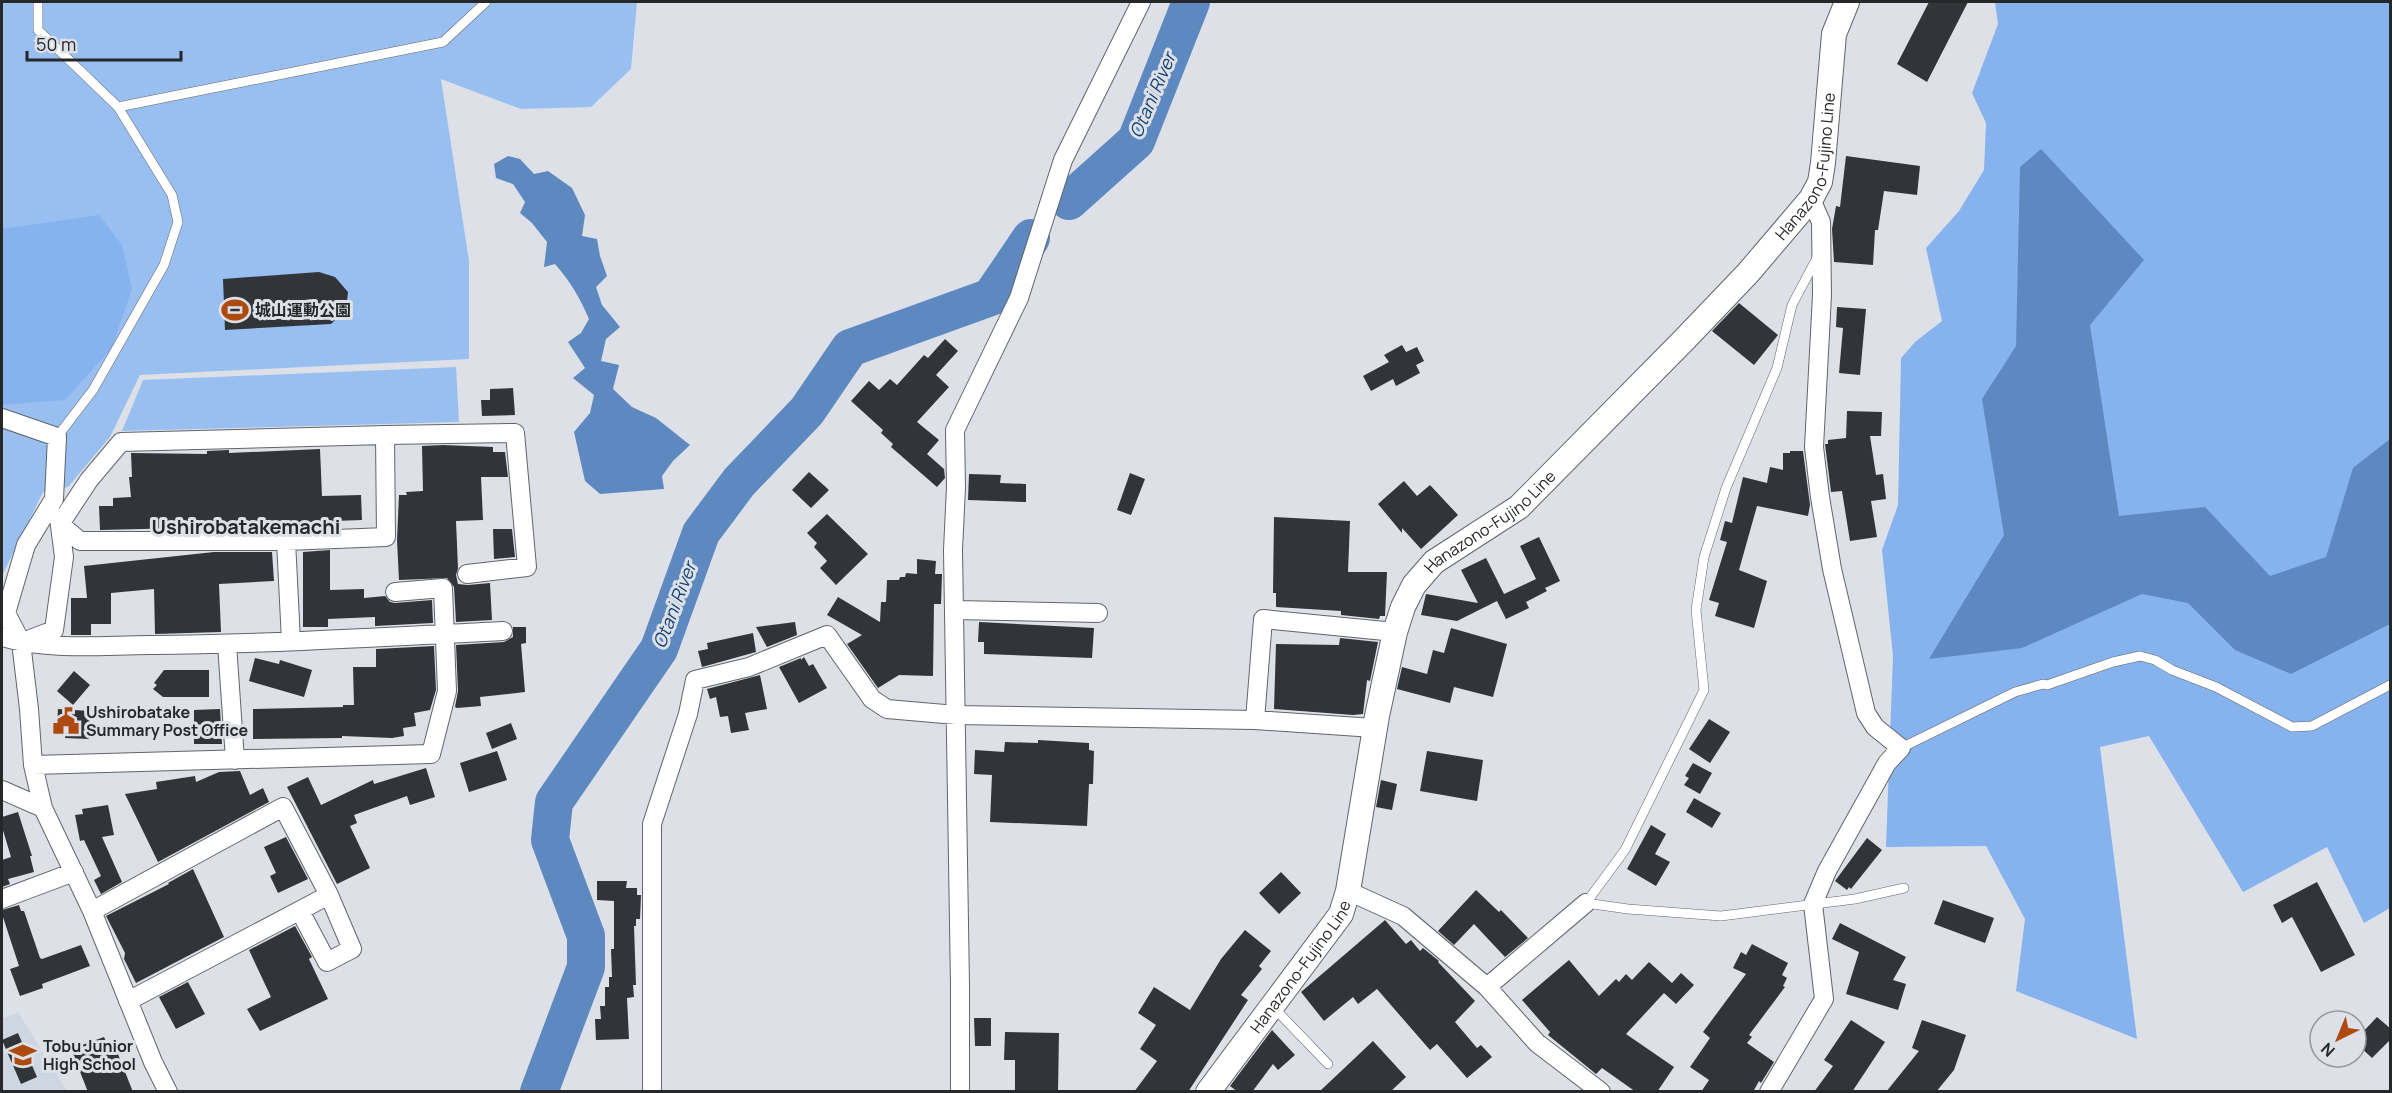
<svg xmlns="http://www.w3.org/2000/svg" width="2392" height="1093" viewBox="0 0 2392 1093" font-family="Manrope,'Noto Sans JP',sans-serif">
<rect width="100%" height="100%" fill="#dde1e7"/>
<!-- built -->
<path fill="#ced6e2" d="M 18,1012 L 67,1091 L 2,1092 L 2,1019 Z"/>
<!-- green -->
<path fill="#99bff1" d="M 2,2 L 637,2 L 631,69 L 591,107 L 521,109 L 441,79 L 469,261 L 469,359 L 140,375 L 110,437 L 68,487 L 43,492 L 2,576 Z
M 456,367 L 459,422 L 122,431 L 143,380 Z"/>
<!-- forest -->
<path fill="#86b3ee" d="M 1995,2 L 2390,2 L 2390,908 L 2364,923 L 2327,847 L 2243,892 L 2149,736 L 2100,747 L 2137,1039 L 2016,991 L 2025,919 L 1986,846 L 1886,847 L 1893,656 L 1882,550 L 1898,505 L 1901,358 L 1915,342 L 1942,321 L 1926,248 L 1959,211 L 1984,170 L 1986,123 L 1972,93 L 1998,24 Z
M 99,215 L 122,245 L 132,289 L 112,348 L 65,400 L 2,405 L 2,229 Z"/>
<!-- water -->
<path fill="#5d89c0" d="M 2041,149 L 2144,260 L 2090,325 L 2119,516 L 2205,507 L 2270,576 L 2326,557 L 2353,468 L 2390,439 L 2390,624 L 2291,674 L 2235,650 L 2188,603 L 2142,594 L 2022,648 L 1929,659 L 2004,535 L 1982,399 L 2016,346 L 2020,167 Z
M 508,156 L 520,159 L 534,174 L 548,171 L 572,188 L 585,215 L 582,236 L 597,239 L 600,256 L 607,276 L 596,287 L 602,305 L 620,327 L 606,339 L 601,361 L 619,365 L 613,389 L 632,407 L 656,418 L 690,445 L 673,461 L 662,476 L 664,489 L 600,494 L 585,481 L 574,432 L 590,413 L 594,395 L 573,378 L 585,368 L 568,342 L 581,333 L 589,319 C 580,298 570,281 555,264 L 544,267 L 547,242 L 532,223 L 520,213 L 525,202 L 513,184 L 496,178 L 494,164 Z"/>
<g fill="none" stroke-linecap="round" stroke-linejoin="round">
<!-- river -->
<path stroke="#5d89c0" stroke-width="38" d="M 1069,201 L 1136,141 L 1191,2
M 539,1092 L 586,967 L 586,936 L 550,840 L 554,802 L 659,649 L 701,533 L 739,482 L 807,411 L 850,348 L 991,297 L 1031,238"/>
</g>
<!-- building -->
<path fill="#313439" d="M 1929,2 L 1968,2 L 1927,82 L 1897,64 Z
M 1846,156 L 1920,166 L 1917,195 L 1884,191 L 1878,230 L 1875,230 L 1873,265 L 1834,262 L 1832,229 L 1836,206 L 1840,207 Z
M 319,272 L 335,277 L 348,292 L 346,309 L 331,324 L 225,330 L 223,279 Z
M 1739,303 L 1778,335 L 1754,365 L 1712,331 Z
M 1837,307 L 1866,309 L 1860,375 L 1839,373 L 1843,328 L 1836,327 Z
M 945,339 L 958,351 L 936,375 L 949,387 L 917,422 L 939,440 L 927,454 L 944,469 L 945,478 L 937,487 L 891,447 L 893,444 L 881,433 L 883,430 L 851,401 L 869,381 L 879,390 L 890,379 L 897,385 L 924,355 L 928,358 Z
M 1402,345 L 1406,352 L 1417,347 L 1424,361 L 1416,365 L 1420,373 L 1396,386 L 1393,379 L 1371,391 L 1363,376 L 1389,362 L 1384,355 Z
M 513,388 L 515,415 L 482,416 L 481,400 L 490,400 L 490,389 Z
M 1847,411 L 1882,412 L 1881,436 L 1870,436 L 1876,475 L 1883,474 L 1886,499 L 1871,501 L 1877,537 L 1850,541 L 1842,491 L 1831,492 L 1825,444 L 1828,444 L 1828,440 L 1846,438 Z
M 443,445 L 493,447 L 493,452 L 505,452 L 508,477 L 481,477 L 483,520 L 456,521 L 458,568 L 456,575 L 458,584 L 468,585 L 490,583 L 492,620 L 456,622 L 454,587 L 447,578 L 399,580 L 397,540 L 399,495 L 407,495 L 406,492 L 423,491 L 422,446 Z
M 320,449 L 322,496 L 361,495 L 362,520 L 334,521 L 334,525 L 330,525 L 330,528 L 303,529 L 303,527 L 225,530 L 224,527 L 100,530 L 99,506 L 113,506 L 113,498 L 131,497 L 129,477 L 132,477 L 131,453 L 207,454 L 207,451 L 229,450 L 229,453 Z
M 1790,451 L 1803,451 L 1810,505 L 1808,516 L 1757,506 L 1739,570 L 1767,581 L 1754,628 L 1715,616 L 1719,603 L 1709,600 L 1727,542 L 1720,540 L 1725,521 L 1732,523 L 1743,477 L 1767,483 L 1770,467 L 1783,470 L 1783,453 L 1790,453 Z
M 809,472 L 829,490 L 811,508 L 792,490 Z
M 1130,473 L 1145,479 L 1131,515 L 1117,510 Z
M 969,474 L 1001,475 L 1000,483 L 1026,484 L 1026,502 L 968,500 Z
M 1404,481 L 1417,496 L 1430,485 L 1458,515 L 1421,549 L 1402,528 L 1402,533 L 1378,504 Z
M 827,514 L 868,554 L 836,585 L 820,568 L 827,561 L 814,547 L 817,543 L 807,533 Z
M 1274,517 L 1350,521 L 1348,572 L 1387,572 L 1385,616 L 1380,616 L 1379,619 L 1341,615 L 1341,611 L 1276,607 L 1276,593 L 1273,593 Z
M 493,529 L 512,529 L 515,557 L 494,559 Z
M 1539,537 L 1560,581 L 1545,588 L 1547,591 L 1526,602 L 1529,608 L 1506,619 L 1497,601 L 1457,621 L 1421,615 L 1426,594 L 1478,603 L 1461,570 L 1486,558 L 1504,594 L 1536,579 L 1520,546 Z
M 330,550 L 330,590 L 364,589 L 364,598 L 385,596 L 390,602 L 395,603 L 432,600 L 433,623 L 375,626 L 375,617 L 328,619 L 328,627 L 303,627 L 303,552 Z
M 214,552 L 272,552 L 274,581 L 219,584 L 221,632 L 155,634 L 154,589 L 111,593 L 111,624 L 91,624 L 91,635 L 71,635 L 71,598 L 87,598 L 84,566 Z
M 917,559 L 936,561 L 935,574 L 942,574 L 941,604 L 934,604 L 933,676 L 899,675 L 878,688 L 847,644 L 862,635 L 827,615 L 838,597 L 880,622 L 881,602 L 886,602 L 887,580 L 899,580 L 900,577 L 905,577 L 906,573 L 917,574 Z
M 795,622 L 797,635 L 767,647 L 756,627 Z
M 979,622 L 1094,628 L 1092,658 L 984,654 L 984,642 L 978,642 Z
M 513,627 L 526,627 L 526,643 L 521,644 L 525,692 L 480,697 L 481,706 L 457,708 L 455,707 L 458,691 L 456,645 L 504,642 L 513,637 Z
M 1451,628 L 1507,644 L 1493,697 L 1454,687 L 1450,703 L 1397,689 L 1402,667 L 1427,674 L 1433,650 L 1444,653 Z
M 753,633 L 756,652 L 702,667 L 698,651 L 708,649 L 707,643 Z
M 1340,638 L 1378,642 L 1370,681 L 1367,680 L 1363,714 L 1353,715 L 1274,709 L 1276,644 L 1339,645 Z
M 434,646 L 436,690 L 430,710 L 414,713 L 416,726 L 403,728 L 404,736 L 392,738 L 342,736 L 342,738 L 253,739 L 253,709 L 343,707 L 343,705 L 354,705 L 353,667 L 376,667 L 376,649 Z
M 804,657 L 809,666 L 813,664 L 827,688 L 799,703 L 779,667 L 801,658 L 801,660 Z
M 255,658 L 279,664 L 280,660 L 312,670 L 304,697 L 249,681 Z
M 164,670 L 209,670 L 209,697 L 163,697 L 153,689 L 157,685 L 154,683 Z
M 74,671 L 90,685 L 73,705 L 57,691 Z
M 760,675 L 767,709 L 745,713 L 749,730 L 731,733 L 728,716 L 720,717 L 716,697 L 710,699 L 707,689 Z
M 58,709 L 90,711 L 89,739 L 65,738 L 66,726 L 57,725 Z
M 220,709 L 222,744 L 194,744 L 194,710 Z
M 1709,719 L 1730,732 L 1710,763 L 1689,749 Z
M 511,723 L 517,739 L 492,749 L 486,733 Z
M 1038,740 L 1089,743 L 1089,750 L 1094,751 L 1093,784 L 1089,784 L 1087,826 L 990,822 L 992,775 L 974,774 L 975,750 L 1004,752 L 1005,742 L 1038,743 Z
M 497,751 L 507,780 L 469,792 L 460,763 Z
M 1427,751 L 1483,760 L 1477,801 L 1420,791 Z
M 1693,763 L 1712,773 L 1700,794 L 1684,785 L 1689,778 L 1685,776 Z
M 426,768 L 435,797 L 410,805 L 407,796 L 354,815 L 357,823 L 350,826 L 370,868 L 337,884 L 287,787 L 308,777 L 321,805 L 373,780 L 374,784 Z
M 240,771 L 250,795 L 263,788 L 269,802 L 158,862 L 125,794 L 157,789 L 156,782 L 195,776 L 196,782 L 219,772 Z
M 1381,780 L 1397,784 L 1392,810 L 1376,807 Z
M 1694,798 L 1721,813 L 1712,828 L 1686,812 Z
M 108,805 L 114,835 L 102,837 L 122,882 L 101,894 L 94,880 L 101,876 L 84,840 L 80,841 L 75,815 L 83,814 L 82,809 Z
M 18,812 L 32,856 L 30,856 L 34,872 L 8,879 L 10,884 L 2,887 L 2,860 L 11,857 L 2,827 L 2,817 Z
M 1651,825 L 1666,834 L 1655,854 L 1670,862 L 1656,886 L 1627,869 Z
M 286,837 L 308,879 L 278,893 L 270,876 L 276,873 L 264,847 Z
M 1867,838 L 1882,850 L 1851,889 L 1849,887 L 1847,890 L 1835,881 Z
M 193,869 L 224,937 L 136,983 L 124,959 L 125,953 L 106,916 L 169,884 L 168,883 Z
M 1281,872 L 1301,893 L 1279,914 L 1259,893 Z
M 597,881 L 627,881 L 626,888 L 637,888 L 637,895 L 641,895 L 640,919 L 636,919 L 636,926 L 634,926 L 636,985 L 633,985 L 634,997 L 627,998 L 629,1039 L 596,1040 L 595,1019 L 601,1019 L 600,1006 L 605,1006 L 605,987 L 609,987 L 609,977 L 612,977 L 611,949 L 614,949 L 614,901 L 597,900 Z
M 2317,882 L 2355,955 L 2321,972 L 2292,917 L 2282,923 L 2273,905 Z
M 1476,890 L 1499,912 L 1501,910 L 1528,938 L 1505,957 L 1474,924 L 1454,945 L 1438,931 Z
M 1943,900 L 1994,918 L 1985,943 L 1934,924 Z
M 19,905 L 21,911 L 24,911 L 40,958 L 42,959 L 81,945 L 90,966 L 42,984 L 43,988 L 20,996 L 10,969 L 19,966 L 2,914 L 2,910 Z
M 1385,920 L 1406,944 L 1411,940 L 1420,951 L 1423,948 L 1439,961 L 1438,962 L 1475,1001 L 1455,1022 L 1477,1048 L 1481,1045 L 1492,1057 L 1467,1078 L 1437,1044 L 1430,1050 L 1377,989 L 1358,1004 L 1353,997 L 1324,1021 L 1301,992 Z
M 1840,923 L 1906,957 L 1893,980 L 1906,984 L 1898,1010 L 1846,994 L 1859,952 L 1832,939 Z
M 295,926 L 312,957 L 309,959 L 328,999 L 260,1031 L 247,1009 L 271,997 L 249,950 Z
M 1245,930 L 1271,951 L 1259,966 L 1262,969 L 1241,995 L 1248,1000 L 1188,1092 L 1134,1092 L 1157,1061 L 1140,1049 L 1156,1025 L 1138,1013 L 1154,987 L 1190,1010 L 1221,959 Z
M 1752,944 L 1788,963 L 1782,975 L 1787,978 L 1783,986 L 1785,987 L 1749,1035 L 1752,1037 L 1747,1043 L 1774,1062 L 1761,1083 L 1759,1081 L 1753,1092 L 1701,1092 L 1709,1080 L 1690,1067 L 1710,1038 L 1703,1032 L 1746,974 L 1733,968 L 1741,952 L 1746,955 Z
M 1569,960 L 1599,996 L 1616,979 L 1619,982 L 1626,974 L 1632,980 L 1649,962 L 1672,983 L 1681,973 L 1694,985 L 1676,1004 L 1664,993 L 1626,1034 L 1674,1067 L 1657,1092 L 1636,1092 L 1602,1068 L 1596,1074 L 1548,1035 L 1550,1032 L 1522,1000 Z
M 188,982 L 205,1014 L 176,1029 L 159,997 Z
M 2377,1017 L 2391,1029 L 2391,1039 L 2372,1058 L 2358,1045 L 2361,1041 L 2357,1038 Z
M 974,1018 L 991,1018 L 991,1046 L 975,1046 Z
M 1851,1020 L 1885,1042 L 1852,1092 L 1814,1092 L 1833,1066 L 1824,1060 Z
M 1922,1020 L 1966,1035 L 1954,1070 L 1936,1092 L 1886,1092 L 1919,1051 L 1912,1048 Z
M 1272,1030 L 1295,1055 L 1278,1070 L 1273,1064 L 1252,1092 L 1238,1092 L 1230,1086 Z
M 1005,1032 L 1059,1033 L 1058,1092 L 1015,1092 L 1015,1060 L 1004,1060 Z
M 18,1033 L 37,1077 L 21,1084 L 2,1040 Z
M 104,1037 L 108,1046 L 114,1044 L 133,1092 L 88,1092 L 71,1049 Z
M 1373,1041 L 1406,1077 L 1390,1092 L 1319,1092 Z"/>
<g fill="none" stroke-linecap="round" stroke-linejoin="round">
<defs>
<path id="lane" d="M 38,2 L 38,30 L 118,107 L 172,195 L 178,222 L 164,265 L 93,390 L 57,437
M 118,107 L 443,42 L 486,2
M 1818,256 L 1792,305 L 1777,368 L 1726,488 L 1704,557 L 1696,610 L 1704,690 L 1625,850 L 1586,903 L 1628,909 L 1721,916 L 1855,899 L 1904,888
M 1901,748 L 2015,692 L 2043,684 L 2047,685 L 2113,662 L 2140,656 L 2155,660 L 2172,670 L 2216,687 L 2292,727 L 2312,726 L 2390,685
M 1273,1007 L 1328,1064"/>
<path id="street" d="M 2,418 L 57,437 L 54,499 L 26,545 L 6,613 L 21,642 L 29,709 L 33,765 L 43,808 L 92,911 L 153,1062 L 168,1092
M 385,435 L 515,433 L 527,567 L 467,574
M 286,541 L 80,541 L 60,524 L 89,480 L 121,442 L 385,435 L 386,537 L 286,541 L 291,641
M 954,610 L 1098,613
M 2,637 C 49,651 102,645 151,645 C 269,644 386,637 503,631
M 28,640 L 54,630 L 64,557 L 59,518
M 227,644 L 235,760
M 1255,720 L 1263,619 L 1395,632
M 33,765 L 431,754 L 447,691 L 443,588 L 395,592
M 2,790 L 43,808
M 1348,891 L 1403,916 L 1487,987 L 1537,1043 L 1601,1092
M 2,899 L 74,872
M 92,911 L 283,807 L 329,895 L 128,1001
M 300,911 L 327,962 L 352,949 L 329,895
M 1487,987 L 1586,903
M 652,1092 L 652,824 L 688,714 L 695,680 L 749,667 L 827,635 L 872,699 L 887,709 L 956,715 L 1255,720 L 1374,728
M 960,1092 L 960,986 L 953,550 L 956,487 L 955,430 L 1019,298 L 1063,160 L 1141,2
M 1769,1092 L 1824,999 L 1813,904 L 1827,871 L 1887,763 L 1901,748 L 1875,727 L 1866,713 L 1832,569 L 1820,497 L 1814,447 L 1822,295 L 1821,222 L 1811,199"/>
<g id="secondary">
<path id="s1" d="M 1208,1092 L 1341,914 L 1348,891 L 1377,716 L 1395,632 L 1403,607 L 1414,585 L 1434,562 L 1519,507 L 1684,340 L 1748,273 L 1811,199 L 1820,182 L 1823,163 L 1834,34 L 1847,2"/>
</g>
</defs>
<!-- lane casing -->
<use href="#lane" stroke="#616469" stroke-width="10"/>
<!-- street casing -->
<use href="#street" stroke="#616469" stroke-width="20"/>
<!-- secondary casing -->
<use href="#secondary" stroke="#616469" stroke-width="26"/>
<!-- lane -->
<use href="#lane" stroke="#fff" stroke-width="9"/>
<!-- street -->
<use href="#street" stroke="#fff" stroke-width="18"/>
<!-- secondary -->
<use href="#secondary" stroke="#fff" stroke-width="24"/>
</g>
<!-- icons -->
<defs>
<symbol id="stadium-bare" viewBox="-9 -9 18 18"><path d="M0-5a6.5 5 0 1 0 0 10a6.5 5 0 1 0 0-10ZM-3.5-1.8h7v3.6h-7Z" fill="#ad4a10" stroke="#dde1e7" stroke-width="2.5" paint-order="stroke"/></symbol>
<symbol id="civic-bare" viewBox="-9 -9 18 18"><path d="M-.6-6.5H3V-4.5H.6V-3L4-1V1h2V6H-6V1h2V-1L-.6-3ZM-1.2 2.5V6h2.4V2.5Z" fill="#ad4a10" stroke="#dde1e7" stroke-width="2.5" paint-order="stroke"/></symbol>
<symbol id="school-bare" viewBox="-9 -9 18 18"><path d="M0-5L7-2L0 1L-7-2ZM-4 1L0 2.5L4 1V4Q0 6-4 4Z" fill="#ad4a10" stroke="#dde1e7" stroke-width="2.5" paint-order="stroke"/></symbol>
</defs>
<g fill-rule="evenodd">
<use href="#stadium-bare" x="216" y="291" width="38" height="38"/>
<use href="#civic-bare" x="47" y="702" width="38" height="38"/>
<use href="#school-bare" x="4" y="1036" width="38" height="38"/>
</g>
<g text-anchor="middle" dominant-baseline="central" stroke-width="6" stroke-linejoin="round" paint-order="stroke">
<!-- street labels -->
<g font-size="16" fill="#262729" stroke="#dde1e7">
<text stroke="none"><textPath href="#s1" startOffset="1146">Hanazono-Fujino Line</textPath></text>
<text stroke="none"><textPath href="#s1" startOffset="660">Hanazono-Fujino Line</textPath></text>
<text stroke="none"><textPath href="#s1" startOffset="156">Hanazono-Fujino Line</textPath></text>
</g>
<!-- poi labels -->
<g font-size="16" font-weight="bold" fill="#262729" stroke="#dde1e7" text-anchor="start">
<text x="255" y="310">城山運動公園</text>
<text x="86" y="712">Ushirobatake<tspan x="86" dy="18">Summary Post Office</tspan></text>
<text x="43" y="1046">Tobu Junior<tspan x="43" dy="18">High School</tspan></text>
</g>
<!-- water labels -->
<g font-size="18" font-style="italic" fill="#144175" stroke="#dde1e7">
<text transform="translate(1152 95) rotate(-67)">Otani River</text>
<text transform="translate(674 605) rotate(-69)">Otani River</text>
</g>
<!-- quarter labels -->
<g font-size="20" font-weight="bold" fill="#262729" stroke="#dde1e7">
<text x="246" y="526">Ushirobatakemachi</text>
</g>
</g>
<!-- border -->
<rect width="2392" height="1093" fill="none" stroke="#262729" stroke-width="6"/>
<!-- north arrow -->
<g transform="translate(2338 1039) rotate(223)"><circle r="28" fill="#dde1e7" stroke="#94979b" stroke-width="1.5"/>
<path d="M0-4.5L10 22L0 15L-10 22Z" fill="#ad4a10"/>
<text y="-9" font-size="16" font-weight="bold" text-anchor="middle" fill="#262729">N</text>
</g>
<!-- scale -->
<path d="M27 51v9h154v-9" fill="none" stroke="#262729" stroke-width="3"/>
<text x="36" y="51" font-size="18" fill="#262729" stroke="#dde1e7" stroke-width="4.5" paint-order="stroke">50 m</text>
</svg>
